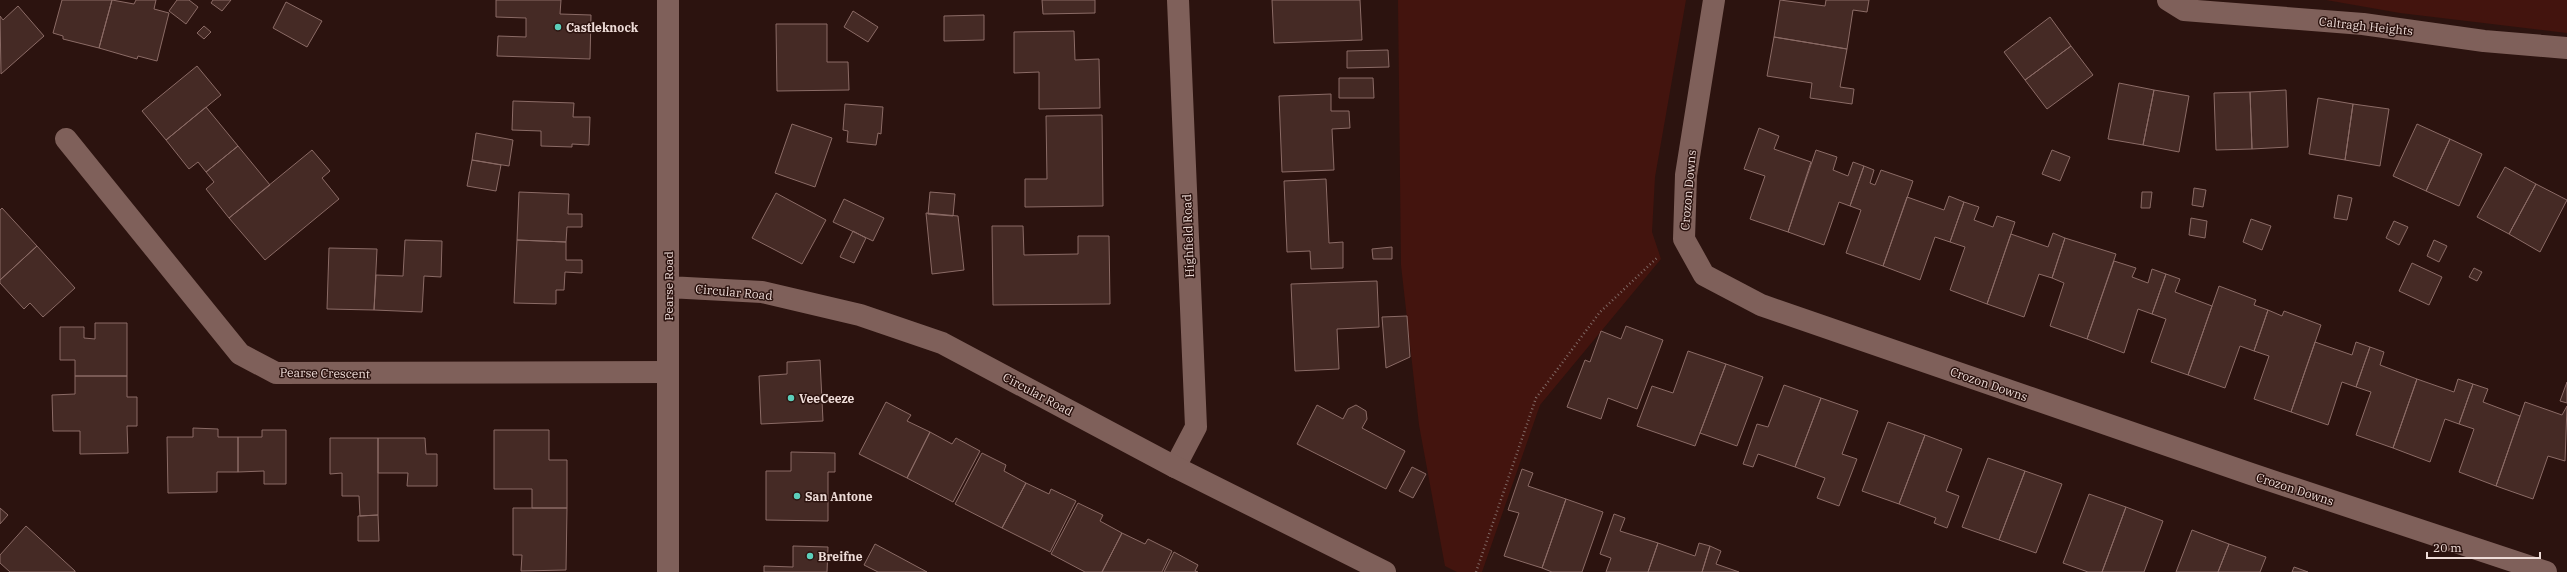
<svg xmlns="http://www.w3.org/2000/svg" width="2567" height="572" viewBox="0 0 2567 572" font-family="'IBM Plex Serif',serif">
<rect width="100%" height="100%" fill="#2c130f"/>
<!-- green -->
<path fill="#43140e" d="M 1398,0 L 1686,0 L 1655,177 L 1652,232 L 1661,259 L 1540,405 L 1482,572 L 1457,572 L 1445,566 L 1419,425 L 1401,265 Z
M 2326,0 L 2567,0 L 2567,33 L 2400,13 Z"/>
<!-- building -->
<path fill="#452a25" stroke="#8b6b66" d="M 62,0 L 112,0 L 99,48 L 63,39 L 63,36 L 53,33 Z
M 112,0 L 134,4 L 136,0 L 156,0 L 154,9 L 169,13 L 157,61 L 138,56 L 137,59 L 99,48 Z
M 177,0 L 189,0 L 198,7 L 186,24 L 169,11 Z
M 213,0 L 231,0 L 222,11 L 211,3 Z
M 496,0 L 561,0 L 560,14 L 591,15 L 590,59 L 497,56 L 498,36 L 526,37 L 526,18 L 496,17 Z
M 1042,0 L 1095,0 L 1095,13 L 1043,14 Z
M 1272,0 L 1360,0 L 1362,40 L 1274,43 Z
M 1780,0 L 1825,6 L 1826,0 L 1869,0 L 1867,12 L 1853,10 L 1847,49 L 1774,37 Z
M 286,2 L 322,21 L 307,47 L 273,28 Z
M 18,6 L 44,36 L 1,74 L 0,16 L 3,20 Z
M 853,11 L 878,27 L 868,42 L 844,27 Z
M 984,15 L 984,40 L 944,41 L 944,16 Z
M 2050,17 L 2071,46 L 2025,80 L 2004,52 Z
M 776,24 L 827,24 L 827,62 L 848,62 L 849,90 L 777,91 Z
M 204,26 L 211,32 L 204,39 L 197,33 Z
M 1074,31 L 1075,60 L 1099,59 L 1100,108 L 1039,109 L 1039,72 L 1014,73 L 1014,32 Z
M 1774,37 L 1847,49 L 1840,87 L 1854,89 L 1852,104 L 1810,98 L 1812,83 L 1767,76 Z
M 2071,46 L 2093,75 L 2047,109 L 2025,80 Z
M 1388,50 L 1389,67 L 1347,68 L 1347,51 Z
M 197,66 L 221,95 L 166,140 L 142,111 Z
M 1339,78 L 1373,78 L 1374,98 L 1339,98 Z
M 2119,83 L 2154,90 L 2143,145 L 2108,139 Z
M 2154,90 L 2189,96 L 2179,152 L 2143,145 Z
M 2286,90 L 2288,147 L 2252,149 L 2250,92 Z
M 2250,92 L 2252,149 L 2216,150 L 2214,93 Z
M 1331,94 L 1331,111 L 1349,111 L 1350,128 L 1332,129 L 1334,170 L 1282,172 L 1279,96 Z
M 2318,98 L 2353,104 L 2345,160 L 2309,154 Z
M 513,101 L 574,103 L 573,117 L 590,117 L 589,145 L 572,144 L 572,147 L 541,146 L 541,131 L 512,130 Z
M 845,104 L 883,107 L 881,134 L 878,133 L 876,145 L 847,142 L 848,131 L 843,130 Z
M 2353,104 L 2389,109 L 2380,166 L 2345,160 Z
M 206,107 L 238,146 L 206,172 L 198,162 L 189,169 L 166,140 Z
M 1102,115 L 1103,206 L 1025,207 L 1025,179 L 1047,179 L 1046,116 Z
M 792,124 L 832,138 L 815,187 L 775,173 Z
M 2417,124 L 2450,139 L 2426,191 L 2393,176 Z
M 1759,128 L 1779,136 L 1774,149 L 1811,162 L 1788,232 L 1750,219 L 1765,176 L 1744,169 Z
M 476,133 L 513,140 L 509,166 L 472,160 Z
M 2450,139 L 2482,154 L 2459,206 L 2426,191 Z
M 238,146 L 270,185 L 229,218 L 206,189 L 214,182 L 206,172 Z
M 312,150 L 330,171 L 322,178 L 339,199 L 265,260 L 229,218 Z
M 1816,150 L 1837,157 L 1833,170 L 1848,176 L 1853,162 L 1864,166 L 1850,206 L 1839,202 L 1824,245 L 1788,232 Z
M 2052,150 L 2070,157 L 2060,181 L 2042,174 Z
M 472,160 L 501,165 L 496,191 L 467,186 Z
M 1864,166 L 1874,170 L 1870,183 L 1875,185 L 1881,170 L 1913,181 L 1883,266 L 1846,253 L 1861,210 L 1850,206 Z
M 2505,167 L 2536,184 L 2509,234 L 2477,217 Z
M 1326,179 L 1329,243 L 1343,242 L 1343,268 L 1311,269 L 1310,251 L 1287,252 L 1284,181 Z
M 2536,184 L 2567,200 L 2540,252 L 2509,234 Z
M 2194,188 L 2206,190 L 2203,207 L 2192,205 Z
M 519,192 L 569,194 L 568,214 L 582,214 L 582,227 L 567,227 L 566,242 L 517,240 Z
M 930,192 L 955,194 L 953,216 L 928,214 Z
M 2142,192 L 2152,192 L 2150,208 L 2141,208 Z
M 776,193 L 826,220 L 802,264 L 752,238 Z
M 2338,195 L 2352,198 L 2347,220 L 2334,218 Z
M 1949,196 L 1964,202 L 1950,242 L 1935,237 L 1920,280 L 1883,266 L 1907,197 L 1944,210 Z
M 844,199 L 884,218 L 873,241 L 833,222 Z
M 1964,202 L 1979,207 L 1974,220 L 1993,227 L 1997,216 L 2015,222 L 1987,304 L 1950,290 L 1965,247 L 1950,242 Z
M 2,208 L 37,246 L 0,280 L 0,210 Z
M 926,213 L 958,216 L 964,270 L 932,274 Z
M 2191,218 L 2207,221 L 2205,238 L 2189,235 Z
M 2251,219 L 2271,226 L 2262,250 L 2243,242 Z
M 2394,221 L 2408,227 L 2399,245 L 2386,238 Z
M 992,226 L 1023,226 L 1024,255 L 1078,254 L 1078,236 L 1109,236 L 1110,304 L 993,305 Z
M 853,231 L 866,238 L 854,263 L 840,257 Z
M 2053,233 L 2065,238 L 2052,278 L 2039,274 L 2024,317 L 1987,304 L 2011,234 L 2048,247 Z
M 2065,238 L 2116,254 L 2087,339 L 2050,326 L 2064,283 L 2052,278 Z
M 405,240 L 442,241 L 441,277 L 424,276 L 422,312 L 374,310 L 376,275 L 403,276 Z
M 517,240 L 566,242 L 566,260 L 582,260 L 582,273 L 565,272 L 564,290 L 556,290 L 556,304 L 514,303 Z
M 2434,240 L 2447,246 L 2439,262 L 2427,256 Z
M 37,246 L 75,288 L 43,317 L 30,303 L 24,309 L 0,283 L 0,280 Z
M 1392,247 L 1392,259 L 1373,259 L 1372,249 Z
M 329,248 L 377,249 L 374,310 L 327,309 Z
M 2114,261 L 2136,268 L 2132,277 L 2148,283 L 2152,269 L 2166,274 L 2152,314 L 2138,309 L 2124,353 L 2087,339 Z
M 2412,263 L 2442,277 L 2429,305 L 2399,291 Z
M 2474,268 L 2482,272 L 2477,281 L 2469,277 Z
M 2166,274 L 2180,279 L 2175,292 L 2212,306 L 2188,375 L 2151,362 L 2166,319 L 2152,314 Z
M 1377,281 L 1379,327 L 1337,329 L 1339,369 L 1295,371 L 1291,284 Z
M 2219,286 L 2256,300 L 2254,305 L 2268,310 L 2254,351 L 2240,346 L 2225,388 L 2188,375 Z
M 2268,310 L 2282,316 L 2284,311 L 2321,325 L 2291,412 L 2254,399 L 2269,356 L 2254,351 Z
M 1407,316 L 1410,357 L 1386,368 L 1382,317 Z
M 95,323 L 127,323 L 127,376 L 75,376 L 75,360 L 60,360 L 60,327 L 84,327 L 84,338 L 95,339 Z
M 1626,326 L 1663,340 L 1637,409 L 1608,398 L 1601,419 L 1567,407 L 1585,360 L 1590,362 L 1601,331 L 1621,339 Z
M 2315,342 L 2352,355 L 2356,342 L 2370,347 L 2356,387 L 2342,382 L 2328,425 L 2291,412 Z
M 2370,347 L 2384,352 L 2380,365 L 2417,379 L 2393,448 L 2356,435 L 2371,392 L 2356,387 Z
M 1688,351 L 1726,364 L 1695,446 L 1637,426 L 1652,386 L 1673,393 Z
M 820,360 L 823,421 L 761,424 L 759,376 L 787,374 L 787,362 Z
M 1726,364 L 1763,377 L 1737,446 L 1700,433 Z
M 75,376 L 127,376 L 127,397 L 137,397 L 137,426 L 127,426 L 128,453 L 80,454 L 80,431 L 53,431 L 52,395 L 75,394 Z
M 2417,379 L 2454,392 L 2458,379 L 2473,384 L 2459,424 L 2445,419 L 2430,462 L 2393,448 Z
M 2567,382 L 2567,403 L 2560,401 Z
M 2473,384 L 2488,389 L 2483,402 L 2520,416 L 2496,486 L 2459,472 L 2474,429 L 2459,424 Z
M 1784,385 L 1821,398 L 1795,467 L 1758,454 L 1753,467 L 1743,464 L 1757,424 L 1768,427 Z
M 1821,398 L 1858,411 L 1842,454 L 1857,459 L 1839,506 L 1817,498 L 1825,478 L 1795,467 Z
M 886,402 L 911,415 L 907,421 L 930,432 L 907,478 L 859,454 Z
M 2525,402 L 2562,415 L 2567,406 L 2565,461 L 2548,456 L 2533,499 L 2496,486 Z
M 1317,405 L 1343,419 L 1348,409 L 1356,405 L 1366,411 L 1367,419 L 1362,428 L 1405,451 L 1386,489 L 1297,444 Z
M 1888,422 L 1925,435 L 1899,504 L 1862,491 Z
M 193,428 L 218,429 L 218,437 L 238,437 L 238,472 L 217,472 L 217,492 L 168,493 L 167,437 L 193,437 Z
M 262,430 L 286,430 L 286,484 L 264,484 L 264,471 L 238,472 L 238,437 L 262,437 Z
M 494,430 L 549,430 L 549,460 L 567,460 L 567,508 L 532,508 L 532,489 L 494,489 Z
M 930,432 L 952,444 L 956,438 L 980,451 L 953,502 L 907,478 Z
M 1925,435 L 1962,449 L 1946,491 L 1959,496 L 1947,528 L 1934,523 L 1936,518 L 1899,504 Z
M 330,438 L 378,438 L 378,515 L 360,516 L 359,496 L 342,496 L 342,473 L 330,474 Z
M 378,438 L 425,438 L 426,454 L 437,454 L 437,486 L 407,486 L 408,473 L 378,473 Z
M 791,452 L 835,453 L 835,472 L 828,472 L 828,521 L 766,520 L 766,471 L 791,471 Z
M 982,453 L 1006,465 L 1004,471 L 1026,483 L 1002,528 L 955,504 Z
M 1988,458 L 2025,471 L 1999,540 L 1962,527 Z
M 1412,467 L 1426,474 L 1413,498 L 1399,491 Z
M 1522,469 L 1533,473 L 1528,486 L 1566,499 L 1542,568 L 1504,556 L 1519,513 L 1508,510 Z
M 2025,471 L 2062,484 L 2036,553 L 1999,540 Z
M 1026,483 L 1049,494 L 1051,489 L 1076,501 L 1050,552 L 1002,528 Z
M 2089,494 L 2126,507 L 2102,572 L 2088,572 L 2063,563 Z
M 1566,499 L 1603,512 L 1582,572 L 1552,572 L 1542,568 Z
M 1078,503 L 1103,515 L 1100,521 L 1122,533 L 1102,572 L 1085,572 L 1051,554 Z
M 2126,507 L 2163,521 L 2144,572 L 2102,572 Z
M 0,508 L 8,515 L 0,524 Z
M 513,508 L 567,508 L 566,570 L 521,571 L 522,555 L 513,555 Z
M 1614,514 L 1625,518 L 1620,531 L 1658,543 L 1648,572 L 1606,572 L 1611,558 L 1600,554 Z
M 378,515 L 379,541 L 358,541 L 358,516 Z
M 26,526 L 75,571 L 75,572 L 10,572 L 0,563 L 0,555 Z
M 2192,530 L 2229,544 L 2218,572 L 2176,572 Z
M 1122,533 L 1145,544 L 1148,539 L 1172,551 L 1162,572 L 1102,572 Z
M 1658,543 L 1695,556 L 1699,543 L 1710,546 L 1702,572 L 1648,572 Z
M 875,544 L 927,572 L 878,572 L 864,565 Z
M 2229,544 L 2266,557 L 2260,572 L 2218,572 Z
M 793,546 L 828,547 L 827,572 L 764,572 L 764,566 L 793,567 Z
M 1710,546 L 1721,551 L 1716,564 L 1739,572 L 1702,572 Z
M 1174,552 L 1198,565 L 1195,571 L 1198,572 L 1164,572 Z
M 2294,567 L 2308,572 L 2292,572 Z"/>
<g fill="none" stroke-linecap="round" stroke-linejoin="round">
<!-- path -->
<path stroke="#816b67" stroke-width="2.5" stroke-dasharray="1 3" stroke-linecap="butt" d="M 1476,572 L 1536,398 L 1600,312 L 1658,257"/>
<!-- street -->
<path stroke="#7f605a" stroke-width="22" d="M 1714,0 L 1686,175 L 1684,239 L 1704,275 L 1761,305 L 2251,474 L 2546,572
M 2168,0 L 2184,10 L 2363,24 L 2484,41 L 2567,48
M 66,139 L 240,354 L 276,373 L 668,372
M 1175,467 L 1196,427 L 1178,0"/>
<!-- secondary -->
<path stroke="#7f605a" stroke-width="22" d="M 668,0 L 668,572
M 668,287 L 762,292 L 860,315 L 942,343 L 1175,467 L 1385,572"/>
</g>
<!-- markers -->
<g fill="#5cceba" stroke="#2c130f" stroke-width="1.5">
<circle cx="558" cy="27" r="4"/>
<circle cx="791" cy="398" r="4"/>
<circle cx="797" cy="496" r="4"/>
<circle cx="810" cy="556" r="4"/>
</g>
<g text-anchor="middle" dominant-baseline="central" stroke-width="3" stroke-linejoin="round" paint-order="stroke">
<!-- street labels -->
<g font-size="12" fill="#eedcd8" stroke="#2c130f">
<text transform="translate(2366 26) rotate(6)">Caltragh Heights</text>
<text transform="translate(1688 190) rotate(-85)">Crozon Downs</text>
<text transform="translate(1188 236) rotate(-92)">Highfield Road</text>
<text transform="translate(668 286) rotate(-90)">Pearse Road</text>
<text transform="translate(734 292) rotate(5)">Circular Road</text>
<text transform="translate(325 373) rotate(1)">Pearse Crescent</text>
<text transform="translate(1989 384) rotate(19)">Crozon Downs</text>
<text transform="translate(1038 394) rotate(28)">Circular Road</text>
<text transform="translate(2295 489) rotate(18)">Crozon Downs</text>
</g>
<!-- poi labels -->
<g font-size="12" font-weight="bold" fill="#eedcd8" stroke="#2c130f" text-anchor="start">
<text x="566" y="27">Castleknock</text>
<text x="799" y="398">VeeCeeze</text>
<text x="805" y="496">San Antone</text>
<text x="818" y="556">Breifne</text>
</g>
</g>
<!-- scale -->
<path d="M2427 552v6h113v-6" fill="none" stroke="#eedcd8" stroke-width="2"/>
<text x="2433" y="552" font-size="12" fill="#eedcd8" stroke="#2c130f" stroke-width="3" paint-order="stroke">20 m</text>
</svg>
